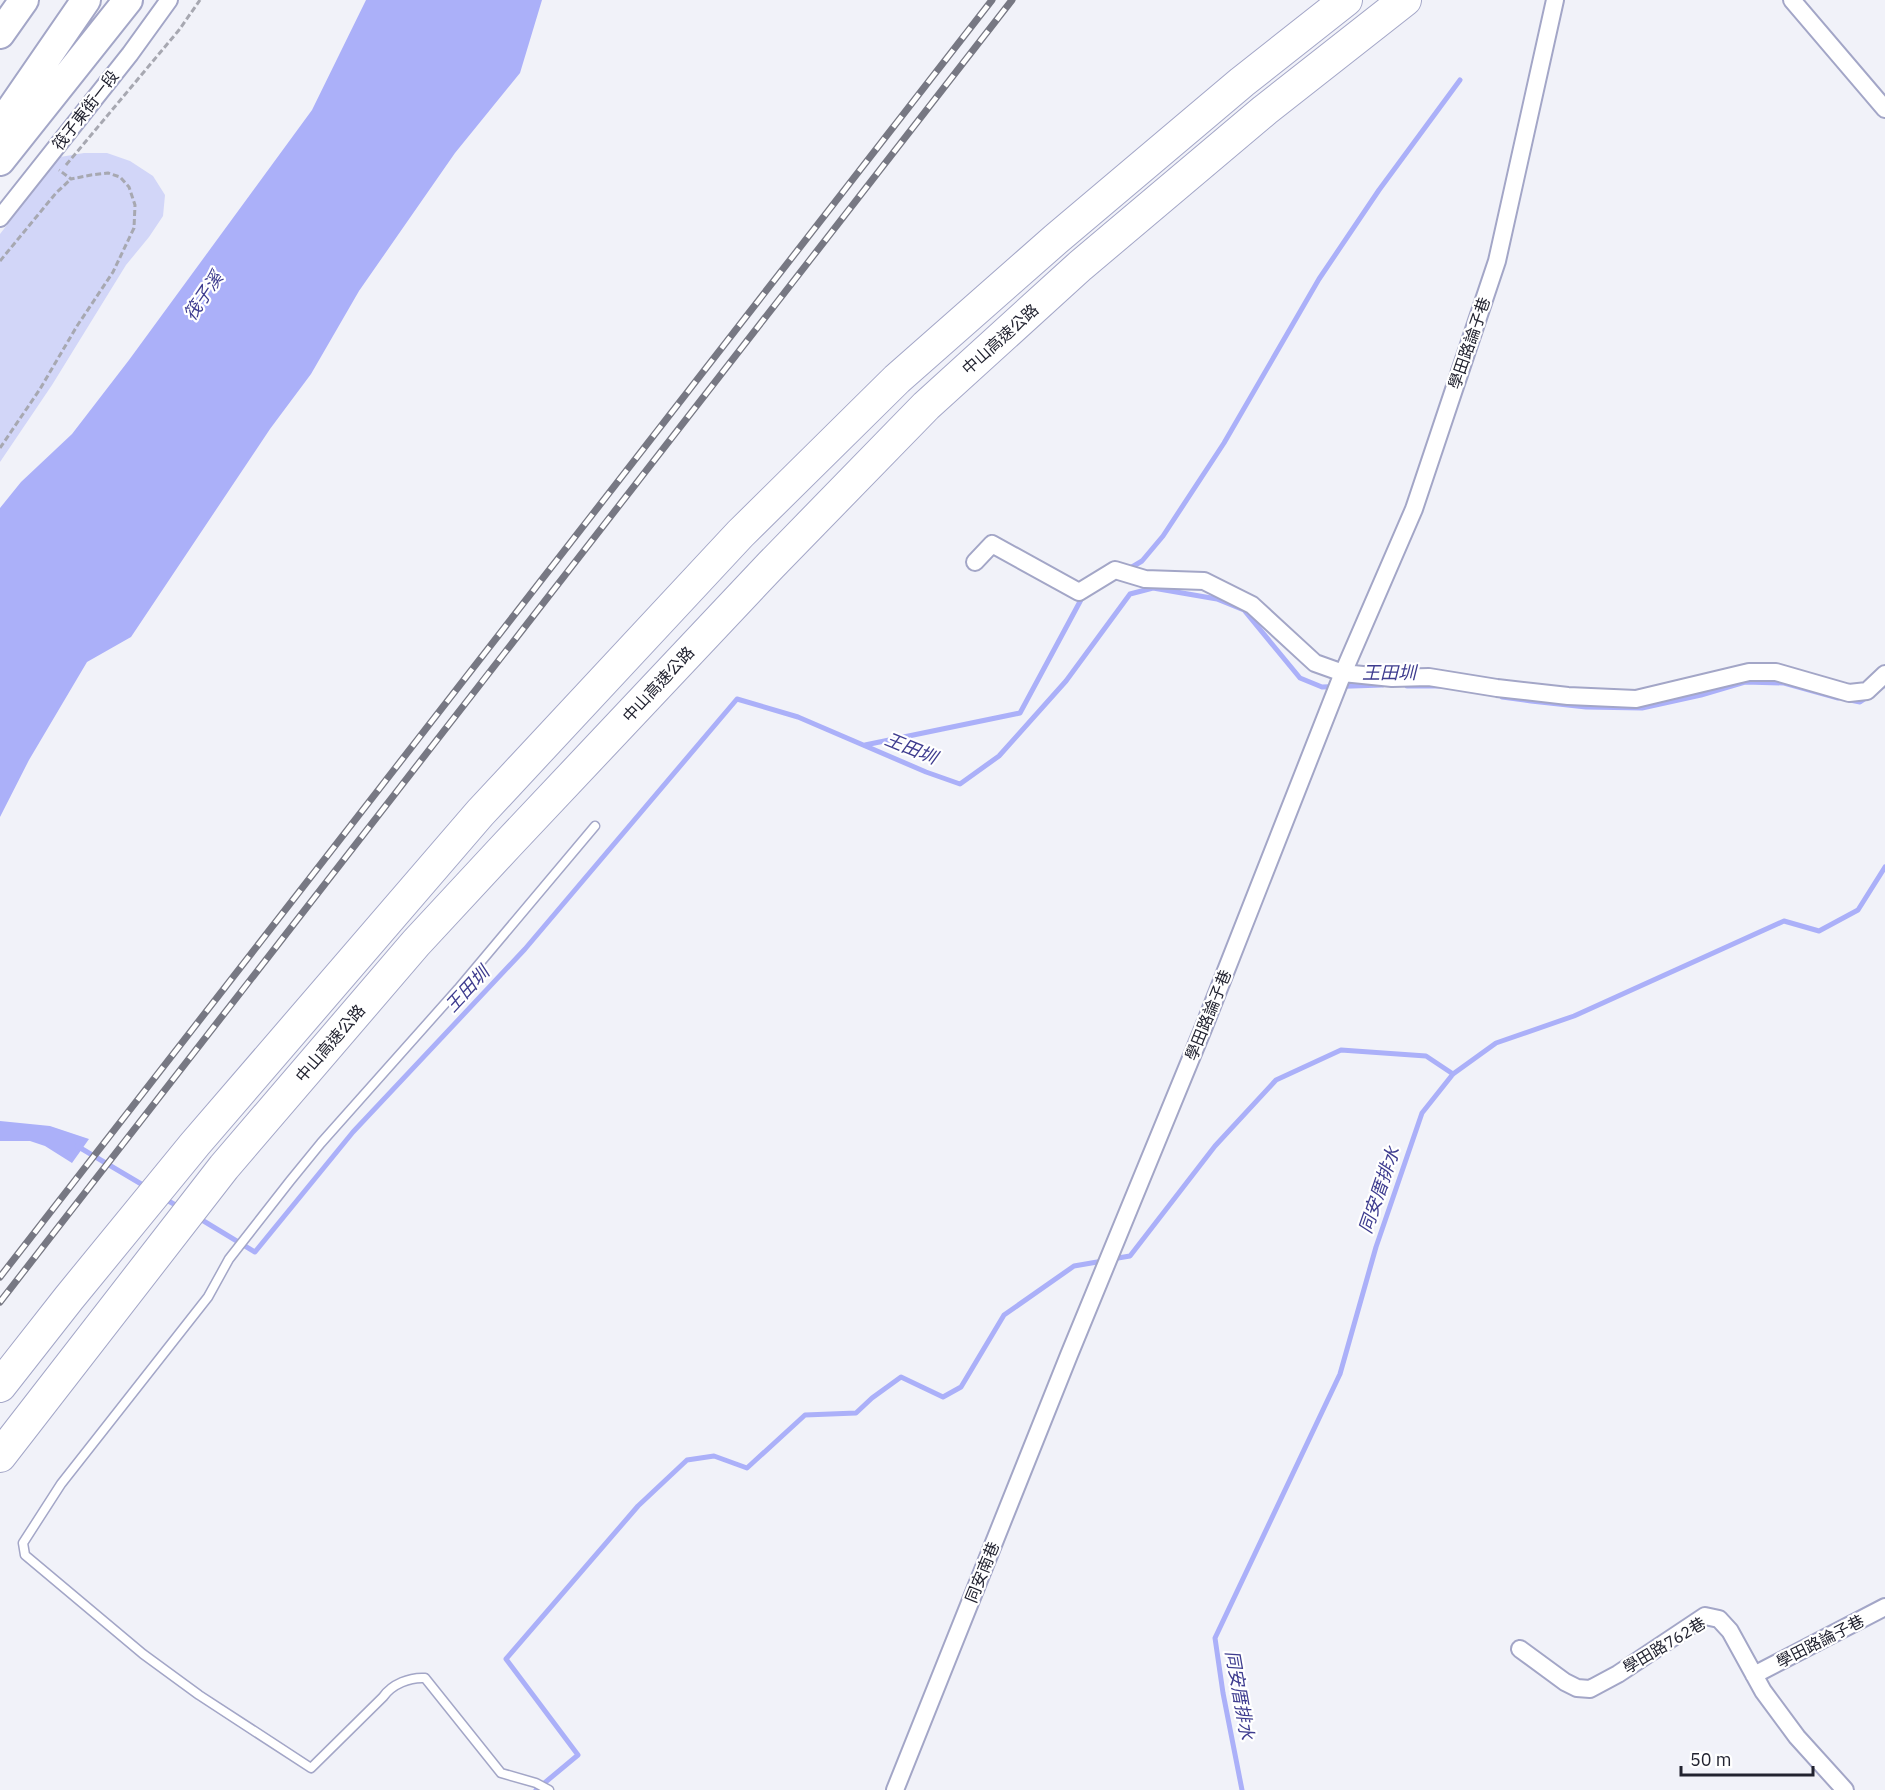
<svg xmlns="http://www.w3.org/2000/svg" width="1885" height="1790" viewBox="0 0 1885 1790" font-family="'IBM Plex Sans','Noto Sans TC',sans-serif">
<rect width="100%" height="100%" fill="#f1f2f9"/>
<!-- green -->
<path fill="#d2d6f8" d="M 84,153 L 107,153 L 130,161 L 153,176 L 165,195 L 163,216 L 149,237 L 126,265 L 52,385 L 0,462 L 0,234 L 60,157 Z"/>
<!-- water -->
<path fill="#abb0f9" d="M 366,0 L 542,0 L 520,73 L 455,153 L 359,291 L 311,374 L 270,429 L 131,637 L 87,662 L 29,760 L 0,817 L 0,508 L 21,482 L 72,434 L 129,360 L 312,110 Z
M 0,1121 L 50,1126 L 89,1139 L 72,1163 L 45,1146 L 30,1141 L 0,1141 Z"/>
<g fill="none" stroke-linecap="round" stroke-linejoin="round">
<!-- stream -->
<path stroke="#abb0f9" stroke-width="5" d="M 1127,570 L 1142,561 L 1163,536 L 1224,443 L 1319,279 L 1379,190 L 1460,80
M 1407,686 L 1440,686
M 1502,697 L 1531,701 L 1586,707 L 1642,708 L 1701,695 L 1745,682 L 1784,683 L 1838,698
M 1850,700 L 1860,702 L 1885,685
M 865,745 L 1020,713 L 1083,596
M 77,1146 L 148,1188
M 163,1198 L 181,1208
M 197,1217 L 255,1252 L 353,1132 L 525,949 L 737,699 L 798,717 L 926,772 L 960,784 L 999,756 L 1066,681 L 1130,594 L 1153,588 L 1217,599 L 1244,610 L 1300,678 L 1322,687 L 1383,685
M 1112,1259 L 1130,1256 L 1215,1146 L 1276,1080 L 1341,1050 L 1426,1056 L 1453,1074
M 536,1790 L 578,1755 L 506,1659 L 638,1506 L 687,1460 L 714,1456 L 747,1468 L 805,1415 L 856,1413 L 872,1398 L 901,1377 L 943,1397 L 961,1387 L 1004,1315 L 1074,1266 L 1103,1261
M 1242,1790 L 1223,1693 L 1215,1638 L 1340,1374 L 1376,1247 L 1422,1113 L 1453,1074 L 1496,1043 L 1574,1016 L 1784,921 L 1819,931 L 1858,910 L 1885,867"/>
<defs>
<path id="service" d="M 549,1790 L 536,1783 L 501,1773 L 425,1678 C 410,1677 392,1684 383,1697 L 311,1768 L 199,1695 L 143,1654 L 25,1555 L 23,1543 L 61,1484 L 208,1297 L 229,1259 L 290,1181 L 321,1143 L 458,989 L 595,826"/>
<path id="minor" d="M 1792,0 L 1885,109
M 0,218 L 130,54 L 169,0
M 975,562 L 992,544 L 1079,592 L 1115,570 L 1145,579 L 1204,581 L 1252,605 L 1315,663 L 1343,673 L 1392,678 L 1429,677 L 1497,688 L 1568,696 L 1636,699 L 1749,672 L 1776,672 L 1849,693 L 1867,691 L 1885,674
M 1520,1649 L 1565,1682 L 1577,1688 L 1590,1689 L 1618,1674 L 1705,1616 L 1719,1619 L 1730,1631 L 1763,1691 L 1797,1737 L 1845,1790
M 1754,1675 L 1885,1607
M 895,1790 L 1069,1355 L 1203,1029 L 1343,673 L 1414,509 L 1497,261 L 1555,0"/>
<path id="trunk" d="M 0,34 L 24,0
M 0,125 L 86,0
M 0,161 L 128,0"/>
<path id="motorway" d="M 0,1386 L 69,1298 L 195,1144 L 480,813 L 740,534 L 897,379 L 1056,239 L 1242,82 L 1346,0
M 0,1456 L 224,1167 L 416,943 L 507,845 L 771,565 L 926,406 L 1080,266 L 1265,110 L 1405,0"/>
</defs>
<!-- service casing -->
<use href="#service" stroke="#a3a6c7" stroke-width="11"/>
<!-- minor casing -->
<use href="#minor" stroke="#a3a6c7" stroke-width="20"/>
<!-- trunk casing -->
<use href="#trunk" stroke="#a3a6c7" stroke-width="32"/>
<!-- motorway casing -->
<use href="#motorway" stroke="#a3a6c7" stroke-width="34"/>
<!-- path -->
<path stroke="#a7a8b1" stroke-width="3" stroke-dasharray="6 3" stroke-linecap="butt" d="M 66,165 L 179,30 L 200,0
M 0,261 L 56,193 L 71,179
M 0,448 L 40,389 L 77,326 L 113,272 L 134,228 L 135,205 L 129,187 L 120,177 L 108,173 L 91,175 L 71,179 L 59,170"/>
<!-- service -->
<use href="#service" stroke="#fff" stroke-width="8"/>
<!-- minor -->
<use href="#minor" stroke="#fff" stroke-width="16"/>
<!-- trunk -->
<use href="#trunk" stroke="#fff" stroke-width="28"/>
<!-- motorway -->
<use href="#motorway" stroke="#fff" stroke-width="32"/>
<defs>
<path id="rail" d="M 0,1277 L 992,0
M 0,1302 L 1012,0"/>
</defs>
<!-- rail casing -->
<use href="#rail" stroke="#777883" stroke-width="7"/>
<!-- rail -->
<use href="#rail" stroke="#fff" stroke-width="4.5" stroke-dasharray="14" stroke-linecap="butt"/>
</g>
<g text-anchor="middle" dominant-baseline="central" stroke-width="4.5" stroke-linejoin="round" paint-order="stroke">
<!-- street labels -->
<g font-size="16" fill="#222330" stroke="#fff">
<text transform="translate(85 110) rotate(-52)">筏子東街一段</text>
<text transform="translate(1000 339) rotate(-42)">中山高速公路</text>
<text transform="translate(1469 343) rotate(-71)">學田路論子巷</text>
<text transform="translate(658 684) rotate(-47)">中山高速公路</text>
<text transform="translate(1208 1015) rotate(-68)">學田路論子巷</text>
<text transform="translate(330 1043) rotate(-49)">中山高速公路</text>
<text transform="translate(982 1572) rotate(-68)">同安南巷</text>
<text transform="translate(1820 1641) rotate(-27)">學田路論子巷</text>
<text transform="translate(1664 1645) rotate(-31)">學田路762巷</text>
</g>
<!-- water labels -->
<g font-size="18" font-style="italic" fill="#3e3c8f" stroke="#fff">
<text transform="translate(203 296) rotate(-56)">筏子溪</text>
<text x="1389" y="672">王田圳</text>
<text transform="translate(911 748) rotate(22)">王田圳</text>
<text transform="translate(467 989) rotate(-47)">王田圳</text>
<text transform="translate(1379 1190) rotate(-71)">同安厝排水</text>
<text transform="translate(1240 1695) rotate(80)">同安厝排水</text>
</g>
</g>
<!-- scale -->
<path d="M1681 1766v9h132v-9" fill="none" stroke="#222330" stroke-width="3"/>
<text x="1690" y="1766" font-size="18" fill="#222330" stroke="#ffffff" stroke-width="4.5" paint-order="stroke">50 m</text>
</svg>
